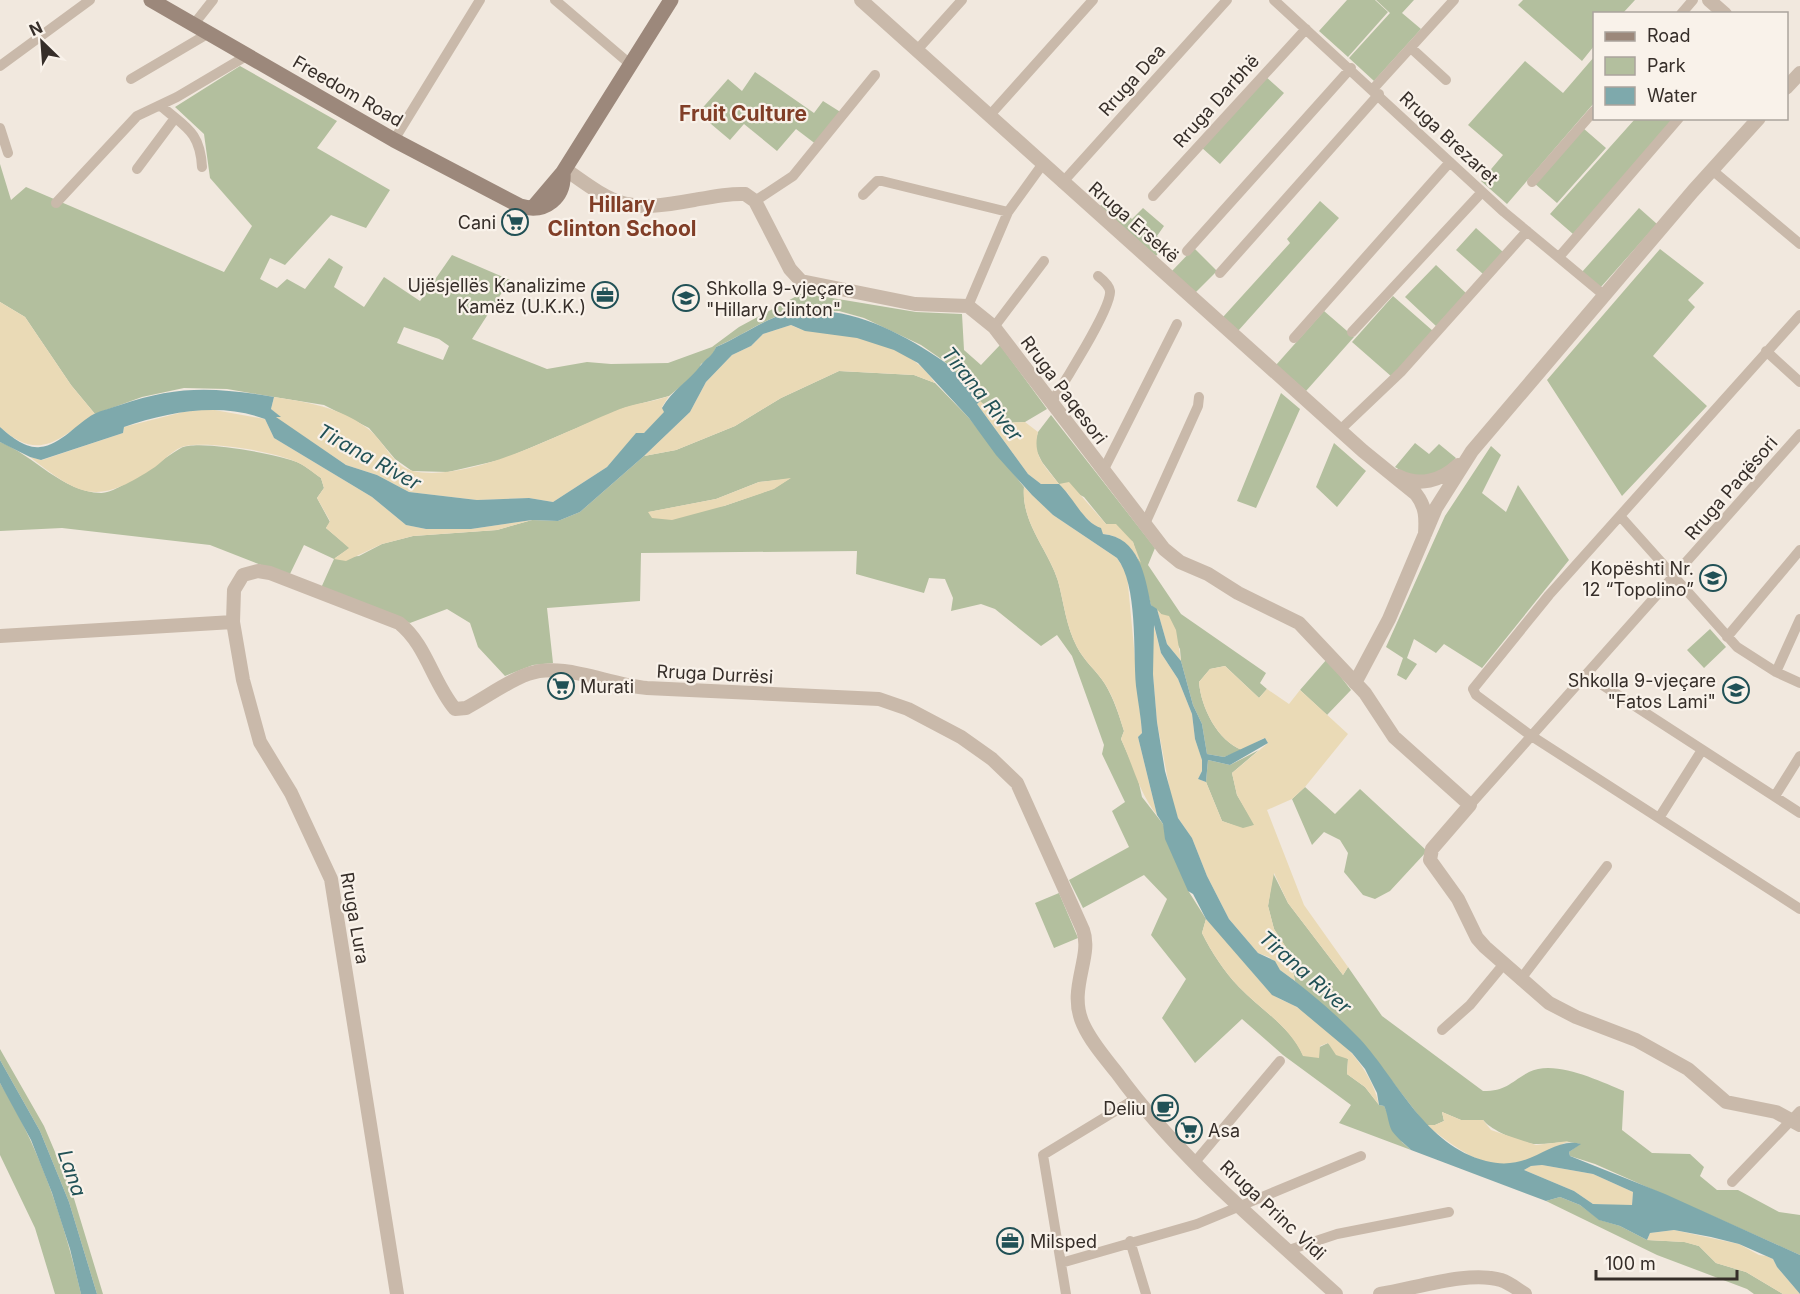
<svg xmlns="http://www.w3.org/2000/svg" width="1800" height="1294" viewBox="0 0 1800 1294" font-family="Inter,sans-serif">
<rect width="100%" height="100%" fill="#f1e8de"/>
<!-- green -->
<path fill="#b3bf9e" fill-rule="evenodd" d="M 1347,0 L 1375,0 L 1388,12 L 1348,57 L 1319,31 Z
M 1376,0 L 1414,0 L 1402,13 L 1421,29 L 1374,81 L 1349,58 L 1390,13 Z
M 1523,0 L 1635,0 L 1623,13 L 1594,14 L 1594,46 L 1582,61 L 1518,5 Z
M 1594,57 L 1594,103 L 1507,204 L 1481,181 L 1503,155 L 1468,125 L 1525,61 L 1563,93 Z
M 240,66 L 337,121 L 317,148 L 390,190 L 366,228 L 331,215 L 285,265 L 270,258 L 260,279 L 277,288 L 287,279 L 305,289 L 329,258 L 343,267 L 334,287 L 364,307 L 384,277 L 420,301 L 452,255 L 510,280 L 472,339 L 547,369 L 587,362 L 611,364 L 668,363 L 712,347 L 739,327 L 806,291 L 814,295 L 916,312 L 962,314 L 964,350 L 981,365 L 1000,345 L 1047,409 L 1025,422 L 1006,423 L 994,409 L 991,410 L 972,396 L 972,390 L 944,361 L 921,345 L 864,318 L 839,311 L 812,311 L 794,315 L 789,312 C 762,320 742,336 716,347 L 712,357 L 701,364 L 698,372 L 669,396 L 624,408 L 504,459 L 448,472 L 412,471 L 395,459 L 369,428 L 324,405 L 274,397 L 227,389 L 184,388 L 142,397 L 95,414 L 71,385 L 25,317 L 0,302 L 0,164 L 11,200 L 26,187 L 224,272 L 252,226 L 210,178 L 204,134 L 175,107 ZM 404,327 L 439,339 L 449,346 L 443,360 L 397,343 Z
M 755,72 L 814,113 L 823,101 L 842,113 L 817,145 L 796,129 L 777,151 L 744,124 L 730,140 L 698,113 L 728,79 L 742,91 Z
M 1265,76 L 1284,93 L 1220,164 L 1201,147 Z
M 1635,119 L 1675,119 L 1573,234 L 1550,214 Z
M 1583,128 L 1606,148 L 1557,203 L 1534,183 Z
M 1108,198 L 1132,219 L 1143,208 L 1164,226 L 1157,236 L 1166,244 L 1156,256 L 1099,207 Z
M 1320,201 L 1339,218 L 1238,331 L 1223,317 L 1290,243 L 1287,239 Z
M 1639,208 L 1657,224 L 1600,288 L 1582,272 Z
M 1476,228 L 1503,252 L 1483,274 L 1456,250 Z
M 1194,248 L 1217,271 L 1195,293 L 1172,271 Z
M 1660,249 L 1704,283 L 1688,300 L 1695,307 L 1653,356 L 1707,406 L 1622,496 L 1547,380 Z
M 1436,265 L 1467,294 L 1436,326 L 1405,297 Z
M 1393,296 L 1433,331 L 1392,377 L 1352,342 Z
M 1324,311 L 1354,337 L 1306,391 L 1276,365 Z
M 839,371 L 914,375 L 935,383 L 969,418 L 1024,487 C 1021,523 1048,549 1058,581 C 1064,603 1066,626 1077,647 C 1084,661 1097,671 1105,684 C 1114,699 1119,715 1124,731 L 1121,739 L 1137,775 L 1142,797 L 1163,824 L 1189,892 L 1206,919 L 1202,933 C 1212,953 1224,971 1239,987 C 1261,1010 1290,1026 1303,1055 L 1328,1043 L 1348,1059 L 1347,1074 L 1365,1087 L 1379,1105 L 1384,1106 L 1402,1142 L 1411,1150 L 1339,1123 L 1351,1105 L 1283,1055 L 1242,1019 L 1195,1063 L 1162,1018 L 1186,979 L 1151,935 L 1167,899 L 1144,875 L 1083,908 L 1069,880 L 1129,847 L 1112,811 L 1125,802 L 1102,754 L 1104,745 L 1072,656 L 1057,635 L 1041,646 L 995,609 L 981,604 L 951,611 L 953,598 L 945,579 L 929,578 L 924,593 L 856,574 L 857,551 L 641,553 L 640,601 L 547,608 L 553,663 L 533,665 L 505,676 L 478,647 L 470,623 L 447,609 L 410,623 L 321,588 L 334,559 L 304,545 L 289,576 L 210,545 L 62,528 L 0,531 L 0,442 C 35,456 62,492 101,493 C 117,494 165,457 181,448 C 197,439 275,454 294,461 C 303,464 313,472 321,478 L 324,488 L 317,498 L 330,522 L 326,528 L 350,548 L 335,558 L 359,556 L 382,544 L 413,536 L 497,530 L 532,520 L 558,521 L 580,512 L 644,456 L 676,450 L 735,426 L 781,398 ZM 789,479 L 773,489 L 724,506 L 649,512 L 716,499 L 759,482 Z
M 1281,393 L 1300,409 L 1256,508 L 1237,501 Z
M 1051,415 L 1155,548 L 1148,565 L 1181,614 L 1266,673 L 1260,683 L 1267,689 L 1259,698 L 1225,666 L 1210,669 L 1199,682 C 1201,708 1218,741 1242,750 L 1224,757 L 1207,754 L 1202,724 L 1193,705 L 1181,661 L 1180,649 L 1161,614 L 1151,605 L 1133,542 L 1106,524 L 1084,497 L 1059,484 L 1042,462 L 1034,446 L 1038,432 Z
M 1334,443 L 1366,471 L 1337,507 L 1316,487 Z
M 1415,443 L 1429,454 L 1439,444 L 1456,458 C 1438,477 1417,482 1395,467 Z
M 1491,446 L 1501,455 L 1482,493 L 1506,512 L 1518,485 L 1569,560 L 1482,668 L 1444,644 L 1436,653 L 1414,639 L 1407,658 L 1417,664 L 1406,680 L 1397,675 L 1403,658 L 1386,647 L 1445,516 Z
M 1710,629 L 1726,647 L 1704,668 L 1687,650 Z
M 1327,659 L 1351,690 L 1327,715 L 1300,690 Z
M 1259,750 L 1232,773 L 1237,795 L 1255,825 L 1243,829 L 1222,821 L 1206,782 L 1208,760 L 1230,765 Z
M 1305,787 L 1335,814 L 1360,789 L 1427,851 L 1390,891 L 1375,899 L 1363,895 L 1344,872 L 1348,853 L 1340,840 L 1324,832 L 1312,845 L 1292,799 Z
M 1273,873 L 1288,903 L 1343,975 L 1348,967 L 1382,1016 L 1483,1091 C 1507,1091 1510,1082 1529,1072 C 1555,1059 1599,1081 1624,1091 L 1622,1130 L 1652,1153 L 1690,1154 L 1704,1167 L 1700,1176 L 1717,1190 L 1738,1190 L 1779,1212 L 1800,1215 L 1800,1255 L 1595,1164 L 1570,1156 L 1569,1152 L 1580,1144 C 1565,1140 1553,1144 1538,1144 C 1524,1145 1492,1131 1483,1120 L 1461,1120 L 1442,1112 L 1444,1121 L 1435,1125 L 1426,1125 L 1361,1041 L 1295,981 L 1289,952 L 1274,929 L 1268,906 Z
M 1059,893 L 1078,938 L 1054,948 L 1035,903 Z
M 0,1049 L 44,1126 L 72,1192 L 103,1294 L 97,1294 L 69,1202 L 40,1131 L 0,1060 Z
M 0,1083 C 40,1148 64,1221 81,1294 L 55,1294 L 35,1228 L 0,1155 Z
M 1560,1197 L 1580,1205 L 1600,1220 L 1620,1226 L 1647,1240 L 1685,1242 L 1699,1246 L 1716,1263 L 1746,1272 L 1783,1294 L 1754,1294 L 1747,1289 L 1657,1255 L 1546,1201 Z"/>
<!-- sand -->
<path fill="#eadab6" d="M 0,302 L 25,317 L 71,385 L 95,414 C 59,439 39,463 0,427 Z
M 791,325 C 803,332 814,331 827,333 C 866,337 913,348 935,383 L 914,375 L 839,371 L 781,398 L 735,426 L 676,450 L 644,456 L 690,412 L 706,382 L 732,355 L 751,346 L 763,334 Z
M 669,396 L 662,407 L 665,412 L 644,433 L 636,434 L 607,467 L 553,502 L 529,498 L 477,500 L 409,492 L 377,475 L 346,465 L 275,417 L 280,417 L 271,409 L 274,397 C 307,402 339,407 367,428 C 384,440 392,466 413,471 C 469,484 567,430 620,409 C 636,403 653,402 669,396 Z
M 980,401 L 991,410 L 994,409 L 1006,423 L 1025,422 L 1038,432 C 1032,456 1045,466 1059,484 L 1069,482 L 1106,524 L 1116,524 L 1133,542 L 1141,563 C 1132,549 1121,535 1103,534 L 1077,509 L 1067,492 L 1041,484 L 1028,474 L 977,404 Z
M 209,409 L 265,419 L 274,438 L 372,497 L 406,525 L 426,529 L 471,529 L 532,520 L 497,530 L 413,536 L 382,544 L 346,561 L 334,559 L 349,548 L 326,528 L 330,521 L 317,498 L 324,488 L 321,478 C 313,473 304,464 294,461 C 271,451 210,441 185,446 C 175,448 163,461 155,467 C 98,505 82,498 30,457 L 42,460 L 123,433 L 124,427 L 183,412 Z
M 791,478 L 774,489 L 724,506 L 672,520 L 652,518 L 648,512 L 716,499 L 759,482 Z
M 1024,487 L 1053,515 L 1117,558 L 1127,574 L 1142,733 L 1138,737 L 1157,815 C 1139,793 1133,765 1121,739 L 1124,731 C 1119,715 1114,698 1105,684 C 1097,671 1084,661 1077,647 C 1066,626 1064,603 1058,581 C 1048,549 1021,523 1024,487 Z
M 1157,609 L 1161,614 L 1169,616 L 1176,630 L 1181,661 L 1167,644 Z
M 1153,623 L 1161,653 L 1178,679 L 1192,714 L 1195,739 L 1202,759 L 1202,771 L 1198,779 L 1206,782 L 1222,821 L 1243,828 L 1254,825 L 1237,795 L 1232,773 L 1268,743 L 1264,738 L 1242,750 C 1218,741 1201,708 1199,682 L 1210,669 L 1225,666 L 1259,698 L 1267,689 L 1289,704 L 1300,690 L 1348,734 L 1305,787 L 1292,799 L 1267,810 L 1304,905 L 1348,967 L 1343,975 L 1288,903 L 1274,873 L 1268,906 L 1274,929 L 1289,952 L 1295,981 L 1280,970 L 1269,957 L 1258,953 L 1229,919 L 1207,876 L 1192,838 L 1178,818 L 1172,802 L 1157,722 L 1153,674 Z
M 1206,919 C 1230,941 1248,969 1270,992 C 1277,1000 1290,1002 1298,1008 C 1333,1031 1370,1063 1379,1105 L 1365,1087 L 1347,1074 L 1348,1059 L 1336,1055 L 1328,1043 L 1320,1046 L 1319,1058 L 1303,1056 C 1290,1026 1261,1010 1239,987 C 1224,971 1212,953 1202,933 Z
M 1442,1112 L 1461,1120 L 1483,1120 L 1491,1130 L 1536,1145 L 1569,1141 C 1552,1149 1532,1163 1513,1165 C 1479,1168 1451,1144 1426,1125 L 1435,1125 L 1444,1121 Z
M 1542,1165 L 1593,1174 L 1633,1192 L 1632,1206 L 1593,1204 L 1574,1191 L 1524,1170 L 1531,1166 Z
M 1674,1230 L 1739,1244 L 1759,1255 L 1766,1256 L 1773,1259 L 1777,1267 L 1800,1294 L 1783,1294 L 1746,1272 L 1716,1263 L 1699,1246 L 1684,1242 L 1647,1240 L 1650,1233 Z"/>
<!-- water -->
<path fill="#7ea9ac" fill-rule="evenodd" d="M 812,311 C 857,309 907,336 943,361 C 954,368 962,381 972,390 L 972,396 L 980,401 L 977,404 L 1028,474 L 1041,484 L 1059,484 C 1073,497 1084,523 1101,528 L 1103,534 C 1139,537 1145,576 1151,605 L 1157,609 L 1167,644 L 1181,661 L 1193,705 L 1202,724 L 1207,754 L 1224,757 L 1265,738 L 1268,743 L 1230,765 L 1208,760 L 1206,782 L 1198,779 L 1202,771 L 1202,760 L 1195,739 L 1192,714 L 1178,679 L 1161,653 L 1154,625 L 1153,674 L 1157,722 L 1165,771 L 1178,818 L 1192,838 L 1207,876 L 1229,919 L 1258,953 L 1275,961 L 1280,970 C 1308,990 1336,1014 1360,1039 C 1399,1082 1425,1145 1486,1161 C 1532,1173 1550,1136 1581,1144 L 1569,1152 L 1570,1156 L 1665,1194 L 1800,1255 L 1800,1294 L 1777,1267 L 1773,1259 L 1739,1244 L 1711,1237 L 1674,1230 L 1650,1233 L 1647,1240 L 1620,1226 L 1599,1220 L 1580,1205 L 1560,1197 L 1546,1201 L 1411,1150 C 1405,1144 1397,1138 1392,1131 C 1388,1124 1388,1114 1384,1106 L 1379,1105 L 1377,1093 L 1365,1069 L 1352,1053 L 1297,1007 L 1272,995 L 1206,919 L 1193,894 L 1188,891 L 1165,839 L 1163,824 L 1157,815 L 1138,737 L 1142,733 C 1141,717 1138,702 1136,686 C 1133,651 1138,585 1117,558 L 1053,515 L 1032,495 L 996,455 L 969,418 L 918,363 L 894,350 L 857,338 L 805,331 L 791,325 L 763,334 L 751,346 L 732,355 L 706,382 L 690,412 L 644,456 L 580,512 L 558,521 L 532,520 L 471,529 L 426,529 L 406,525 L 372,497 L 274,438 L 265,419 C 220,402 168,412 124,427 L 123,433 L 41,460 L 30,457 L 0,442 L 0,427 C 10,436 26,449 40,447 C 61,445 77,423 94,414 C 102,410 112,408 120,405 C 177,385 215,387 274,397 L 271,409 L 281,417 L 276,417 L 346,465 L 377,475 L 409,492 L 477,500 L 529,498 L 553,502 L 607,467 L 636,433 L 644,433 L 664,412 L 662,408 C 672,390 689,381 701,365 C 706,358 712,357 716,347 C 742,336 762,320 790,312 L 794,317 ZM 1542,1165 L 1593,1174 L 1633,1192 L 1632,1205 L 1593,1204 L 1574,1191 L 1524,1170 L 1531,1166 Z
M 0,1060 L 40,1131 L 69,1202 L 97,1294 L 81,1294 L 70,1249 L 52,1193 L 31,1140 L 0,1083 Z"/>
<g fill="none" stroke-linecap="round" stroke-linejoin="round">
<!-- minor -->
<path stroke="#c9b9aa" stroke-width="10" d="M 555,0 L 630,64
M 1274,0 L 1504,212 L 1605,296
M 1681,14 L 1693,0
M 194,24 L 213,0
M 1411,48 L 1446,80
M 918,49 L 962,0
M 0,66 L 90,0
M 131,79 L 209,33
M 1373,89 L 1454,0
M 160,105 C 184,127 200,130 202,167
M 990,115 L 1093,0
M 0,128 L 8,153
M 394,140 L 480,0
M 137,169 L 175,118
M 1712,170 L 1800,244
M 1532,182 L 1594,111
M 1062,183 L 1227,0
M 863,195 L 877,181 L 882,181 L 1008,212
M 1153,196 L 1306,29
M 755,201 L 793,176 L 875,75
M 56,203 L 137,116 L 177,97 L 248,55
M 1187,251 L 1351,68
M 1559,257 L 1679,118
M 1220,273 L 1379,94
M 968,306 L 1008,212 L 1042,165
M 1800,315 L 1549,595 L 1473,689 L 1476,695 L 1530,735 L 1800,909
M 994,327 L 1044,261
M 1352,332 L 1482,192
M 1294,338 L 1450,162
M 1766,351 L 1800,382
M 1051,403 C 1062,386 1112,307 1110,291 C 1109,285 1103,280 1098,276
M 1340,430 L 1401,372 L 1527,231
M 1103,471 L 1177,324
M 1620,516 L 1737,647 L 1776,672 L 1800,683
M 1144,526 L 1198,406 L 1199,397
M 1727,637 L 1800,550
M 1776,672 L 1800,619
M 1587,675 L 1800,813
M 1775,796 L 1800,756
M 1470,805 L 1800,434
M 1659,818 L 1702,750
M 1520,980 L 1607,866
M 1442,1030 L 1470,1005 L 1503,965
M 1195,1162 L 1280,1061
M 1732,1182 L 1800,1111
M 1130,1241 L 1146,1294
M 1289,1250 L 1337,1234 L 1449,1212
M 1061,1263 L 1197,1224 L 1361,1156
M 1066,1294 L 1043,1155 L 1135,1099"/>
<!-- tertiary -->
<path stroke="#c9b9aa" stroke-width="14" d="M 861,0 L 1363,451 L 1416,494 C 1426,507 1426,518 1425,534
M 1709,0 L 1725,14
M 1786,88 L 1800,73
M 565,169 C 619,208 627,212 694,200 C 710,197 729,193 745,194 L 755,201 L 790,269 L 801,281 L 915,304 L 968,306 L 994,327 L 1164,549 L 1180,562 L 1208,574 L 1238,593 L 1299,623 L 1365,693 L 1394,737 L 1470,805 L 1432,849 L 1430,860 L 1458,899 L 1477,938 L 1485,947 L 1549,1003 L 1576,1017 L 1636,1040 L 1688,1069 L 1726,1102 L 1776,1112 L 1800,1125
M 1398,476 C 1419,487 1441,481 1458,465
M 0,636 L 233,622
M 1355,683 L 1389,619 L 1436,508 L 1472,451 L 1693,191 L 1759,118
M 397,1294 L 331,879 L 291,793 L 260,742 L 243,680 L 233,622 L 234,590 L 243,575 L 258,571 L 270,573 L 399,623 C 426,644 433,683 455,709 L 466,708 C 487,697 506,682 528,674 C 563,661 608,685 647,688 L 879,699 L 908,709 L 961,737 L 992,759 L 1017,783 L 1083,930 C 1093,957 1067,989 1083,1024 C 1091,1042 1105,1058 1117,1073 C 1178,1157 1260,1225 1336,1294
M 1380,1294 C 1414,1289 1468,1270 1501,1280 C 1510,1283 1517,1289 1525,1294"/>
<!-- secondary -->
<path stroke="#9c887b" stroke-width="15" d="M 151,0 L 394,140 L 520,206 C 546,214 565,197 563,172
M 535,205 L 563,172 L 671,0"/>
</g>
<!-- icons -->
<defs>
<symbol id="supermarket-ring" viewBox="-11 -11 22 22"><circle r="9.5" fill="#f9f2ea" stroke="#215156" stroke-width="1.5"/><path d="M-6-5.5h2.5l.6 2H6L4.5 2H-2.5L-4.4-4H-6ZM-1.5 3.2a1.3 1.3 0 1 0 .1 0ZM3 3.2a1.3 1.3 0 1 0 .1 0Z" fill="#215156"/></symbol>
<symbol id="office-ring" viewBox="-11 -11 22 22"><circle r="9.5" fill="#f9f2ea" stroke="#215156" stroke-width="1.5"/><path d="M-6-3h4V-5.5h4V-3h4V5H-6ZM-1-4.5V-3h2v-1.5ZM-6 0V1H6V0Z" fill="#215156"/></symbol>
<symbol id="school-ring" viewBox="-11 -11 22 22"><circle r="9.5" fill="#f9f2ea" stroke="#215156" stroke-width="1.5"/><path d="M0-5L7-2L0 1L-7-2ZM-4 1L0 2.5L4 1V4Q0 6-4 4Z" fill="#215156"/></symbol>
<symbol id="cafe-ring" viewBox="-11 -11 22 22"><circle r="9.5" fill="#f9f2ea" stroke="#215156" stroke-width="1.5"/><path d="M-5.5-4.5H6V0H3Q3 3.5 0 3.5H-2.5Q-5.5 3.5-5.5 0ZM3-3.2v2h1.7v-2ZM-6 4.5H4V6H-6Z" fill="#215156"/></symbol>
</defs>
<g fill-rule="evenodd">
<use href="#supermarket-ring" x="500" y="207" width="30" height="30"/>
<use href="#office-ring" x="590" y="280" width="30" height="30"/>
<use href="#school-ring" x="671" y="283" width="30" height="30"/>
<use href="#school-ring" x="1698" y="563" width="30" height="30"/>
<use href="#supermarket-ring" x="546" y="671" width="30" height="30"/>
<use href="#school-ring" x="1721" y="675" width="30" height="30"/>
<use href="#cafe-ring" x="1150" y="1093" width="30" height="30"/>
<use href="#supermarket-ring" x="1174" y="1115" width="30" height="30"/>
<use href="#office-ring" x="995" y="1226" width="30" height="30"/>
</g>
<g text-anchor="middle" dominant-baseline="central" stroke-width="4.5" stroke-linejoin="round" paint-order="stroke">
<!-- street labels -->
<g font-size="18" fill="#362e29" stroke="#f9f2ea">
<text transform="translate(1132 80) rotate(-48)">Rruga Dea</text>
<text transform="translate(348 91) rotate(30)">Freedom Road</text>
<text transform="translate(1216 101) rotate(-48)">Rruga Darbhë</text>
<text transform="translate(1449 138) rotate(43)">Rruga Brezaret</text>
<text transform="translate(1134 222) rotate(41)">Rruga Ersekë</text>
<text transform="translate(1064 390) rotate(53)">Rruga Paqesori</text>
<text transform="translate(1731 488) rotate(-49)">Rruga Paqësori</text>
<text transform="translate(715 674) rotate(3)">Rruga Durrësi</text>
<text transform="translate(355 918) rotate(80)">Rruga Lura</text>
<text transform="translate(1273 1210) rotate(43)">Rruga Princ Vidi</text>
</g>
<!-- poi labels -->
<g font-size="18" fill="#362e29" stroke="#f9f2ea" text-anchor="end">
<text x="496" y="222">Cani</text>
<text x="586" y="285">Ujësjellës Kanalizime<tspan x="586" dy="21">Kamëz (U.K.K.)</tspan></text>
<text x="706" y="288" text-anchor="start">Shkolla 9-vjeçare<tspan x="706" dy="21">"Hillary Clinton"</tspan></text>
<text x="1694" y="568">Kopështi Nr.<tspan x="1694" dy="21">12 “Topolino”</tspan></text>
<text x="1716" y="680">Shkolla 9-vjeçare<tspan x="1716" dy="21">"Fatos Lami"</tspan></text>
<text x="580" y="686" text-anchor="start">Murati</text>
<text x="1146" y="1108">Deliu</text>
<text x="1208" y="1130" text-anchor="start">Asa</text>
<text x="1030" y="1241" text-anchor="start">Milsped</text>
</g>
<!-- water labels -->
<g font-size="20" font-style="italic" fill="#215156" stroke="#f9f2ea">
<text transform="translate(982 394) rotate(51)">Tirana River</text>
<text transform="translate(369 457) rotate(29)">Tirana River</text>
<text transform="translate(1305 972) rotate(41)">Tirana River</text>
<text transform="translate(72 1173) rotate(71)">Lana</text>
</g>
<!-- quarter labels -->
<g font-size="21" font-weight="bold" fill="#813e27" stroke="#f9f2ea">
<text x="743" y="113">Fruit Culture</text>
<text x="622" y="204">Hillary<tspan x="622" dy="24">Clinton School</tspan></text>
</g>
</g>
<!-- legend -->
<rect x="1593" y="12" width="195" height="108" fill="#f9f2ea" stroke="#aba49d" stroke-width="1.5"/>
<rect x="1605" y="32" width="30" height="9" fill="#9c887b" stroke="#aba49d" stroke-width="1.5"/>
<text x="1647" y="42" font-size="18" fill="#362e29">Road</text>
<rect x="1605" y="57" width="30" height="18" fill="#b3bf9e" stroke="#aba49d" stroke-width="1.5"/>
<text x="1647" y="72" font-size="18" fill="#362e29">Park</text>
<rect x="1605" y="87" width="30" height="18" fill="#7ea9ac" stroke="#aba49d" stroke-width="1.5"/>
<text x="1647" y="102" font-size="18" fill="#362e29">Water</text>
<!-- north arrow -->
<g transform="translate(42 42) rotate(335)" stroke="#f9f2ea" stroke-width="4.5" paint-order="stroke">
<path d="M0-4.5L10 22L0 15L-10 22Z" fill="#362e29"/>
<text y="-9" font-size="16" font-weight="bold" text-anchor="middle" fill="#362e29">N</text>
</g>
<!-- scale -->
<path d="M1596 1270v9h141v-9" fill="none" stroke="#362e29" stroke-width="3"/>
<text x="1605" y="1270" font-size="18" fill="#362e29" stroke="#f9f2ea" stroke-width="4.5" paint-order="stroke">100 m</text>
</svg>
